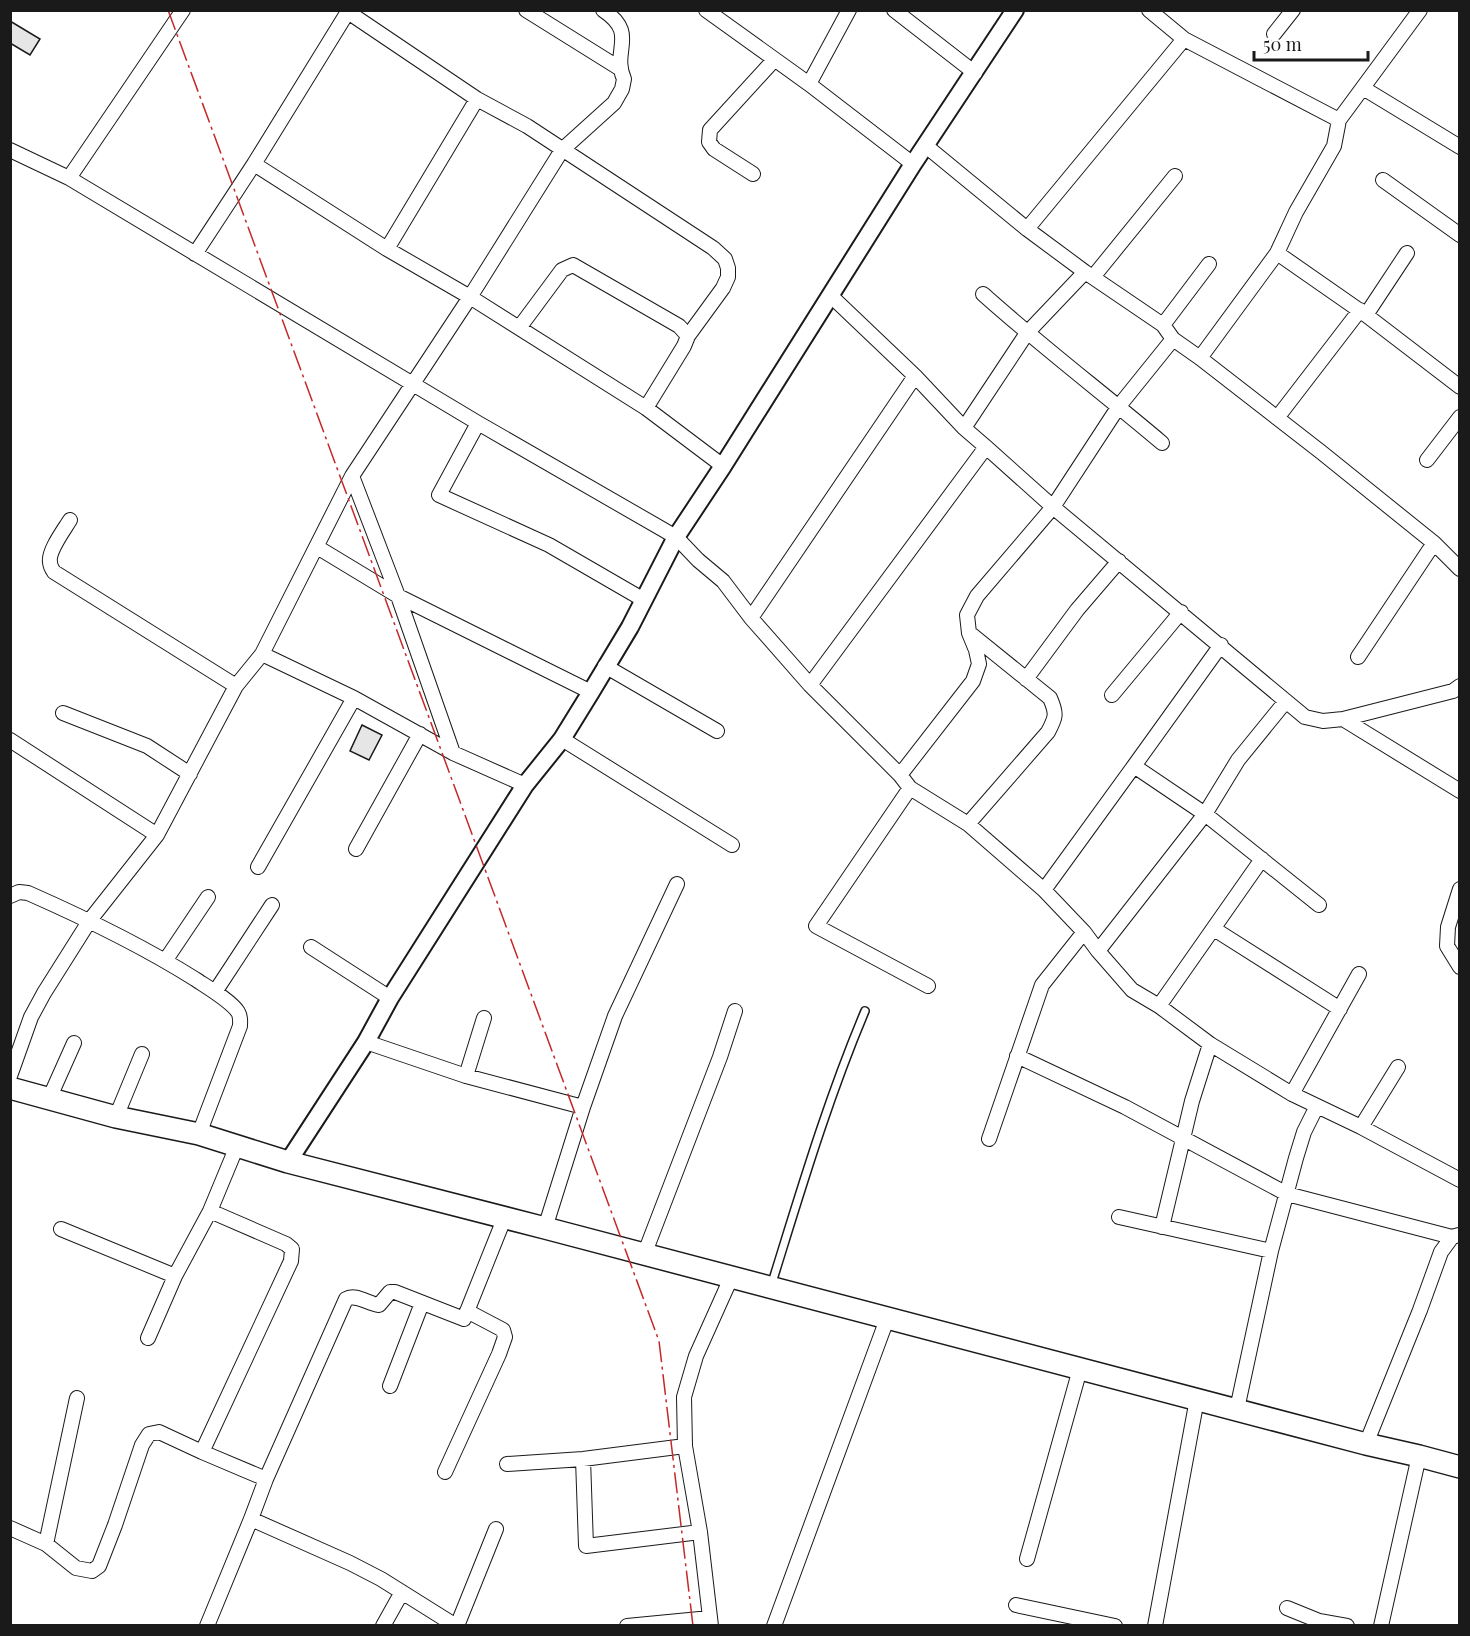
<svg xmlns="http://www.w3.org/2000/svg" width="1470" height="1636" viewBox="0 0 1470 1636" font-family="'Playfair Display',serif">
<rect width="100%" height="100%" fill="#fff"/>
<!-- building -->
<path fill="#e6e6e6" stroke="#1a1a1a" stroke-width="1.5" d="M 10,21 L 40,39 L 30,55 L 10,43 Z
M 362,725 L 382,735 L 369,760 L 350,751 Z"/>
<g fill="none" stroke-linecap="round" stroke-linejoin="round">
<defs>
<path id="service" d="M 771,1286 C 800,1193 827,1101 865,1011"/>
<path id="minor" d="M 526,10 L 619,68
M 706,10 L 809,84 L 913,164
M 894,10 L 975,73
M 1149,10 L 1184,39 L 1339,120 L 1420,10
M 348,12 L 477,99 L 527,126 L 713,248 L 725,259 L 728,268 L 728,277 L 723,288 L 688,336
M 1274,34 L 1293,10
M 809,84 L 849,10
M 1363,88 L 1460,147
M 926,146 L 1027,229 L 1085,272 L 1163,325 L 1173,339 L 1200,358 L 1321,452 L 1434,543 L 1460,569
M 10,150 L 69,178 L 478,423 L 676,537 L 698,560 L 723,581 L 751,618 L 810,685 L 900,775 L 910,788 L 968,824 L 1044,890 L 1084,932 L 1098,951 L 1132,990 L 1159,1006 L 1210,1044 L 1292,1094 L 1361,1127 L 1460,1180
M 254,164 L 387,249 L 470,297 L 646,408 L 723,466
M 753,174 L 714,149 L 709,142 L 710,130 L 774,60
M 69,178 L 183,10
M 1383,180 L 1460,235
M 1027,229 L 1184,39
M 387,249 L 477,99
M 1277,253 L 1296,212 L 1334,146 L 1339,120
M 195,254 L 254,164 L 349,10
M 1093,277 L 1175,176
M 983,294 C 1041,346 1103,393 1162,443
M 830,295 L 915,376 L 964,428 L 986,447 L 1053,507 L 1305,717 L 1323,721 L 1343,719 L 1453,691 L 1460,686
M 1366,315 L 1407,253
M 1163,325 L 1209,264
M 519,328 L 562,270 L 573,265 L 679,326 L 688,336 L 684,346 L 646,408
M 1200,358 L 1277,253 L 1366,315 L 1460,387
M 1277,418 L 1360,310
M 478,423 L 439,495 L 549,545 L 644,600
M 964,428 L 1027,333 L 1085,272
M 1427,460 L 1460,417
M 352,476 L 398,596 L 453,753
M 70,520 C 64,530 48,551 50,562 C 50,565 52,569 54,572 L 236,686
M 317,547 L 398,596 L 591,692
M 751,618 L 915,376
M 262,654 L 354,698
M 1358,657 L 1434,543
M 605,666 L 717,731
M 1026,679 L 1077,610 L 1119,561
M 810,685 L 986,447
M 1112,695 L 1181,612
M 63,713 L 147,746 L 190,774
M 1343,719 L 1460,791
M 562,739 L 732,845
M 10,740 L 157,835
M 1134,766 L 1221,645
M 900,775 L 973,681 L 979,664 L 976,650 L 969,633 L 967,615 L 977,596 L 1053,507 L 1119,406 L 1173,339
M 910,788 L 816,926 L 928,986
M 968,824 L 1048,732 C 1056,717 1057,714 1050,698 L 972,635
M 356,849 L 420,734
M 258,867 L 354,698 L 453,753 L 525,785
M 1460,889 L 1448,927 L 1447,946 L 1460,967
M 1044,890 L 1134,766 L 1205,814 L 1319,905
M 10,896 L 19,892 L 28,893 C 87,919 141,945 195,979 C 207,987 231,1001 238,1012 C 241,1017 240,1021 240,1026 L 199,1134
M 1214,929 L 1340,1009
M 311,947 L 390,998
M 1098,951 L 1205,814 L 1238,760 L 1286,701
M 165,961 L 208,897
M 215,992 L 272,905
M 1159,1006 L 1262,859
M 366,1042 L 466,1076 L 583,1107 L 545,1228
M 1017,1056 L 1125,1107 L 1287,1194 L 1452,1237
M 10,1076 L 31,1017 L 44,993 L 90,920 L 157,835 L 236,686 L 262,654 L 352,476 L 470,297 L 562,150 L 614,103 L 622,89 L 624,79 C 611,50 639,34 603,10
M 466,1076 L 484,1018
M 1292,1094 L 1359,974
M 49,1099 L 74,1043
M 583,1107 L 615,1016 L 677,884
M 116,1117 L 142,1054
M 1361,1127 L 1398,1067
M 989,1139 L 1042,985 L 1084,932
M 1119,1217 L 1271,1251
M 1162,1227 L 1192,1101 L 1210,1044
M 61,1229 L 175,1276
M 644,1255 L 720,1057 L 735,1011
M 148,1338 L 175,1276 L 210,1211 L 237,1146
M 390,1386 L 422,1303
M 1237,1409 L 1271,1251 L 1296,1158 L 1304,1132 L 1317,1106
M 1366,1444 L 1420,1310 L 1441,1252 L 1452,1237 L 1459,1235
M 202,1452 L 291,1261 L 292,1249 L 286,1244 L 210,1211
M 583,1459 L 586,1546 L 700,1532
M 507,1464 L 583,1459 L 685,1446
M 445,1472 L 499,1354 L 505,1337 L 503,1330 L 467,1311
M 251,1519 L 350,1563 L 381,1579 L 456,1626
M 10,1528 L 46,1544 L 76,1568 L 92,1571 L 99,1566 L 115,1525 L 142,1445 L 149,1434 L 159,1432 L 202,1452 L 266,1479
M 46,1544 L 77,1398
M 1027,1559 L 1080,1369
M 1016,1605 L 1115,1626
M 1287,1608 L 1319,1621 L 1347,1626
M 207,1626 L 251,1519 L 266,1479 L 346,1299 C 356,1293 368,1304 379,1305 L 390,1292 L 395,1292 L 464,1319 L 504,1219
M 383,1626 L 402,1592
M 457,1626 L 496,1529
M 627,1626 L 710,1618
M 711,1626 L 700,1532 L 685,1446 L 684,1397 L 696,1356 L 731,1278
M 774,1626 L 887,1319
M 1155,1626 L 1197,1399
M 1381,1626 L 1419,1456"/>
<path id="tertiary" d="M 288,1162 L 366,1042 L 390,998 L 525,785 L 562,739 L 591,692 L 630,627 L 676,537 L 723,466 L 913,164 L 1015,10"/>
<path id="primary" d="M 10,1088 L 116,1117 L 199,1134 L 288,1162 L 545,1228 L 1366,1444 L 1419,1456 L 1460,1467"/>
</defs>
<!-- service casing -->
<use href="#service" stroke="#1a1a1a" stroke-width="10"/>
<!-- minor casing -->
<use href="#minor" stroke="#1a1a1a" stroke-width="16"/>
<!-- tertiary casing -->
<use href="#tertiary" stroke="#1a1a1a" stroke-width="20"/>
<!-- primary casing -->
<use href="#primary" stroke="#1a1a1a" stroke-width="24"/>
<!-- service -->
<use href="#service" stroke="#fff" stroke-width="7"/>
<!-- minor -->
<use href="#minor" stroke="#fff" stroke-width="14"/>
<!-- tertiary -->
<use href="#tertiary" stroke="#fff" stroke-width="16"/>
<!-- primary -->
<use href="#primary" stroke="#fff" stroke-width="21"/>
<!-- power -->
<path stroke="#c62828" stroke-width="1.5" stroke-dasharray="21 4.5 3 4.5" stroke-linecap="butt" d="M 168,10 L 659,1341 L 693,1626"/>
</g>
<!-- border -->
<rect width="1470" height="1636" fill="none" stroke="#1a1a1a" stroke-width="24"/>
<!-- scale -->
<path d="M1254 51v9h114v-9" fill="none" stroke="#1a1a1a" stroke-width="3"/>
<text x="1263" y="51" font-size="18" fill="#1a1a1a" stroke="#ffffff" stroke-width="4.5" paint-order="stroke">50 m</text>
</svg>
